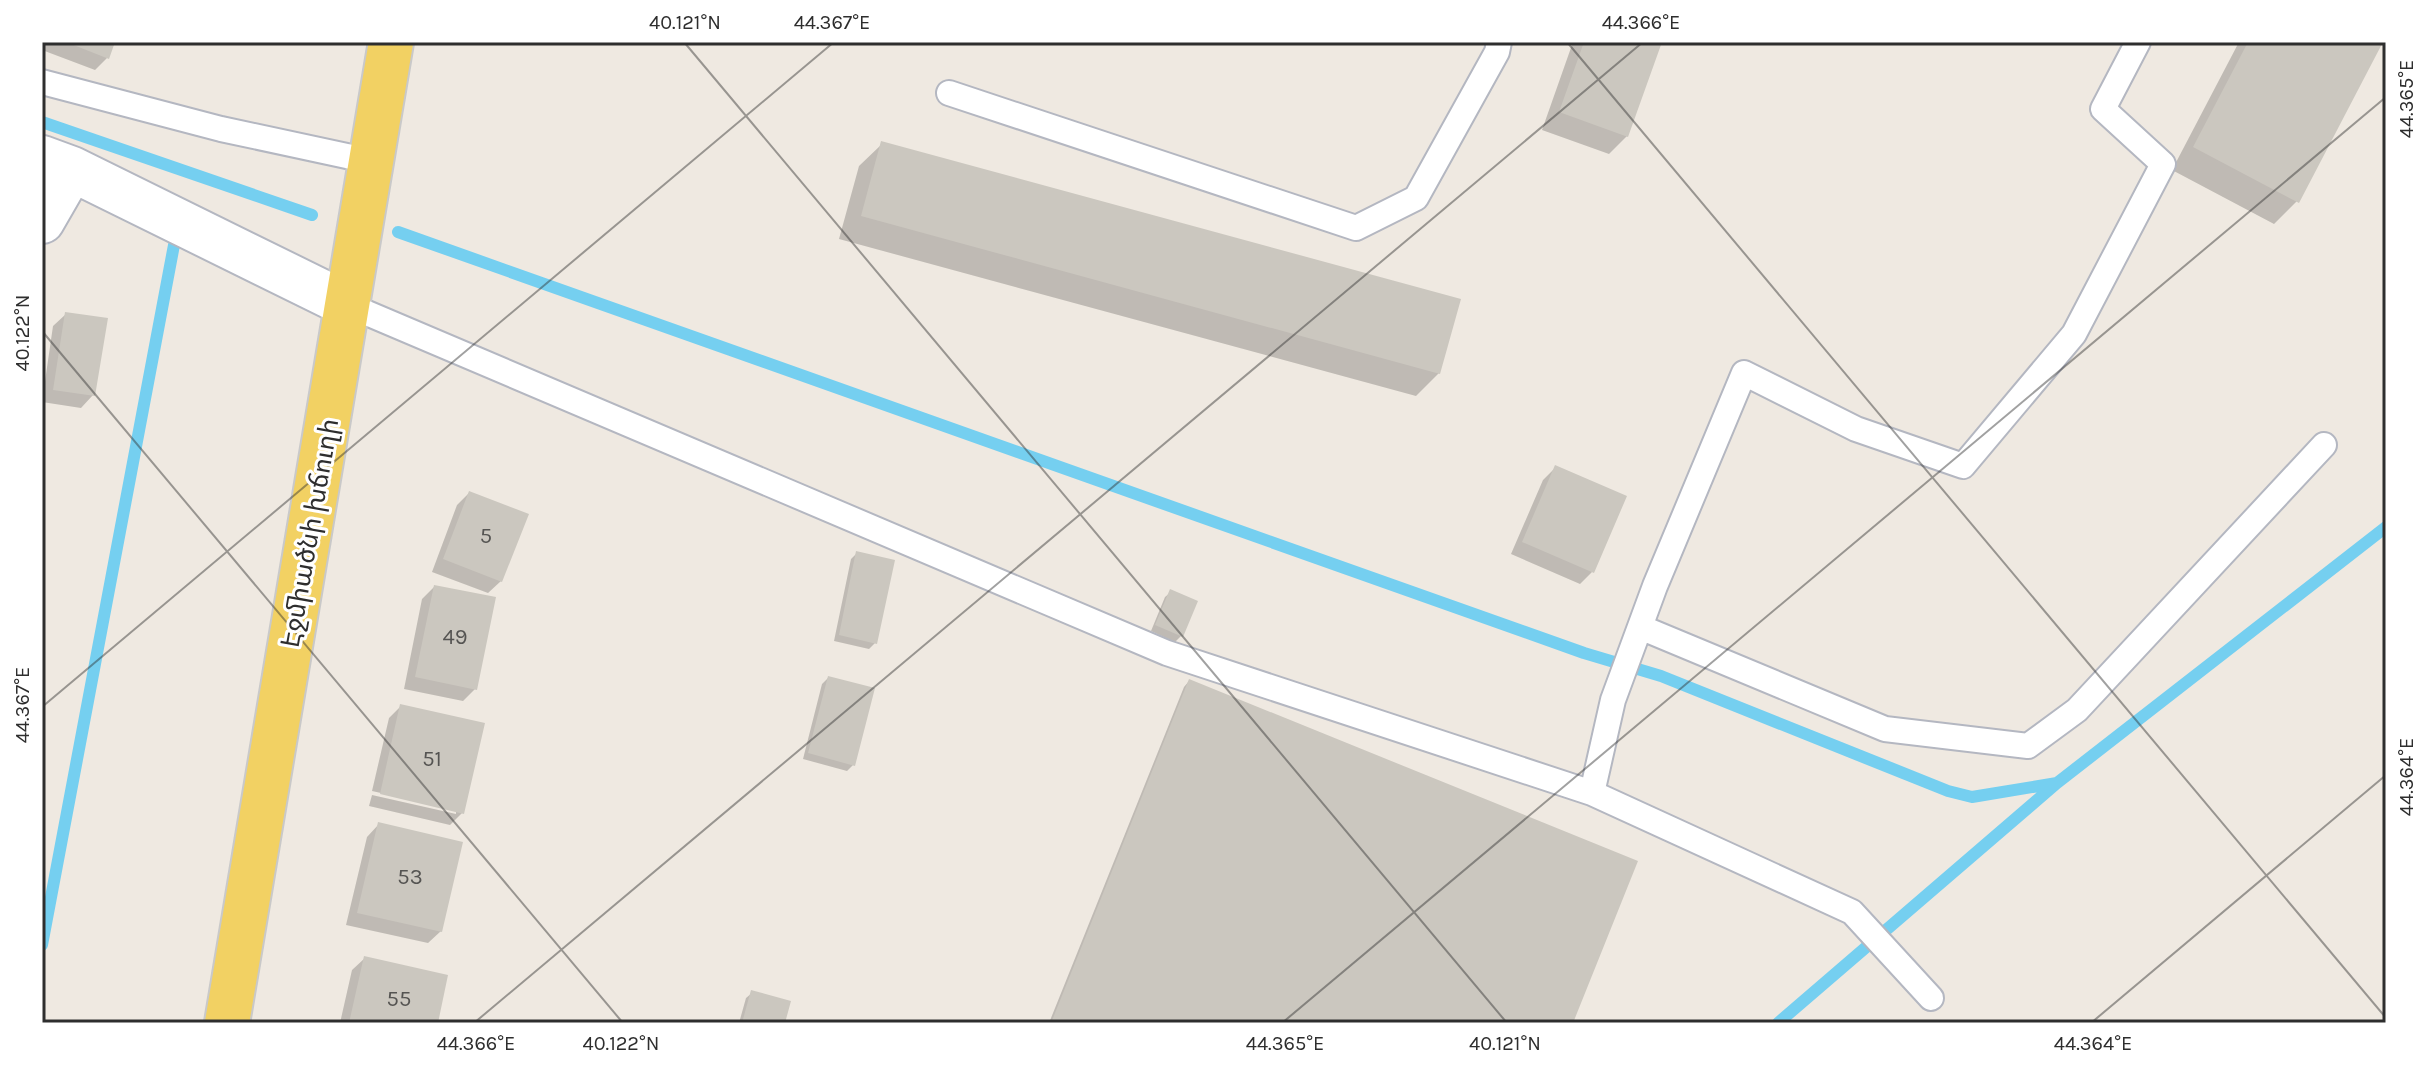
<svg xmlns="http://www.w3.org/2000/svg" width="2428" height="1065" viewBox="0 0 2428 1065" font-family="Karla,'Noto Sans Armenian',sans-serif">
<rect width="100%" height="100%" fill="#efe9e1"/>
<!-- shadow -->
<path fill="#0003" d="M 42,42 L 113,42 L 107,58 L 95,70 L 42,50 Z
M 1573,42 L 1660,42 L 1627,136 L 1609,154 L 1542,130 Z
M 2239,42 L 2381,42 L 2297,201 L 2274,224 L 2172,170 Z
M 882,144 L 1439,373 L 1416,396 L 839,239 L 859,166 Z
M 66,314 L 93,395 L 81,408 L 42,402 L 53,326 Z
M 1555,468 L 1592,572 L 1580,584 L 1511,554 L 1543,480 Z
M 469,493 L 501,581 L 488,593 L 432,572 L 457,505 Z
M 857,553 L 875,643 L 869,649 L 834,641 L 851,559 Z
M 434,587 L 475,689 L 463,701 L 404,689 L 422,599 Z
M 1171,592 L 1181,636 L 1175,642 L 1151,631 L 1165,597 Z
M 828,678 L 853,765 L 847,771 L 803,759 L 822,684 Z
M 1189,681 L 1570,1023 L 1049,1023 L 1184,687 Z
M 401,706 L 462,813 L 450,825 L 369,806 L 372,795 L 456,814 L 456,810 L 372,791 L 389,718 Z
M 379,824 L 441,931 L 428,943 L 346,925 L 367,837 Z
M 365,958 L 436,1023 L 340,1023 L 352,970 Z
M 752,993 L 782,1023 L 739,1023 L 746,998 Z"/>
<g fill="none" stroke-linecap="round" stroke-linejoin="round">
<!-- stream -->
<path stroke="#75cff0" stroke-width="12" d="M 42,122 L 312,215
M 398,232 L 1584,653 L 1661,676 L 1948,791 L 1972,797 L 2057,783
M 42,945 L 174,245
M 1778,1023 L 2057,783 L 2386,527"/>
</g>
<!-- building -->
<path fill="#cbc7bf" d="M 66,42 L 115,42 L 109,59 Z
M 1584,42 L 1662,42 L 1628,137 L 1559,112 Z
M 2248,42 L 2383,42 L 2299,203 L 2193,147 Z
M 881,141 L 1461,299 L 1440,374 L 861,216 Z
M 65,312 L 108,318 L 95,396 L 53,390 Z
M 1555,465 L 1627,496 L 1594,573 L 1522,542 Z
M 469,491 L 529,514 L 502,582 L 443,559 Z
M 856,551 L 895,560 L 877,644 L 839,635 Z
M 434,585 L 496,597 L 477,690 L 415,677 Z
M 1170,589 L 1198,601 L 1183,637 L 1155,625 Z
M 828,676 L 875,688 L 855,766 L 808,753 Z
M 1189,679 L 1638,861 L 1573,1023 L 1051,1023 Z
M 400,704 L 485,723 L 464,814 L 380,794 Z
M 378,822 L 463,842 L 442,932 L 357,913 Z
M 364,956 L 448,975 L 438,1023 L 349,1023 Z
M 751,990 L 791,1001 L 785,1023 L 742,1023 Z"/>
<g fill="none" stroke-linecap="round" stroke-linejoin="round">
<defs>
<path id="lane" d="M 42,82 L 221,129 L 370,161
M 949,93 L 1356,228 L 1416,198 L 1497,52 L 1499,42
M 348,305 L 1167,653 L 1592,793 L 1613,700 L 1655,586 L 1744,373 L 1856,429 L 1963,466 L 2074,334 L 2163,164 L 2103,109 L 2138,42
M 1640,627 L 1885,729 L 2028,746 L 2077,710 L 2324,445
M 1592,793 L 1852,912 L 1931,998"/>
<path id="street" d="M 42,158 L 72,169 L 348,305
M 42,221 L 72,169"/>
<path id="primary" d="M 227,1023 L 391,42"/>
</defs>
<!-- lane casing -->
<use href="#lane" stroke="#b4b7c1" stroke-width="28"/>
<!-- street casing -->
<use href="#street" stroke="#b4b7c1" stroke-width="48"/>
<!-- primary casing -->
<use href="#primary" stroke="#c9c9c9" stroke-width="48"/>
<!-- lane -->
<use href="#lane" stroke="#fff" stroke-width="24"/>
<!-- street -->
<use href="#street" stroke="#fff" stroke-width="44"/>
<!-- primary -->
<use href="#primary" stroke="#f2d163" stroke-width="44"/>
</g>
<!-- ticks -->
<path fill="none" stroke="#2e2e2e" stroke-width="2" stroke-opacity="0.45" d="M 684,42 L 1507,1023M 1567,42 L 2386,1018M 42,331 L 623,1023M 42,707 L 834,42M 474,1023 L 1643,42M 1282,1023 L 2386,97M 2091,1023 L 2386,775"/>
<g text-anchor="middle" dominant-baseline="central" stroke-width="6" stroke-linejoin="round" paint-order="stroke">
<!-- number labels -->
<g font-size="22" fill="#555452">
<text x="486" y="536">5</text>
<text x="455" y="637">49</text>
<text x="432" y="759">51</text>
<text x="410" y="877">53</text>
<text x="399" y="999">55</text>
</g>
<!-- street labels -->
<g font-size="26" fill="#2e2e2e" stroke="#fff">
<text transform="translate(310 533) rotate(-80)">Էջմիածնի խճուղի</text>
</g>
</g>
<!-- border -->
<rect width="2428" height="1065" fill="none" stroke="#ffffff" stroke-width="88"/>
<rect x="44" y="44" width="2340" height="977" fill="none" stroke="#2e2e2e" stroke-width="3"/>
<g font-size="20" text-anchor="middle" fill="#2e2e2e">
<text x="685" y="29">40.121°N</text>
<text x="832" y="29">44.367°E</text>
<text x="1641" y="29">44.366°E</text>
<text transform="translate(2406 99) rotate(-90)" y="7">44.365°E</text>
<text transform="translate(22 333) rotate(-90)" y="7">40.122°N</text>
<text transform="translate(22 705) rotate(-90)" y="7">44.367°E</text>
<text transform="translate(2406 777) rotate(-90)" y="7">44.364°E</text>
<text x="476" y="1050">44.366°E</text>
<text x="621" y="1050">40.122°N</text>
<text x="1285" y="1050">44.365°E</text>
<text x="1505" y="1050">40.121°N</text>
<text x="2093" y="1050">44.364°E</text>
</g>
</svg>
